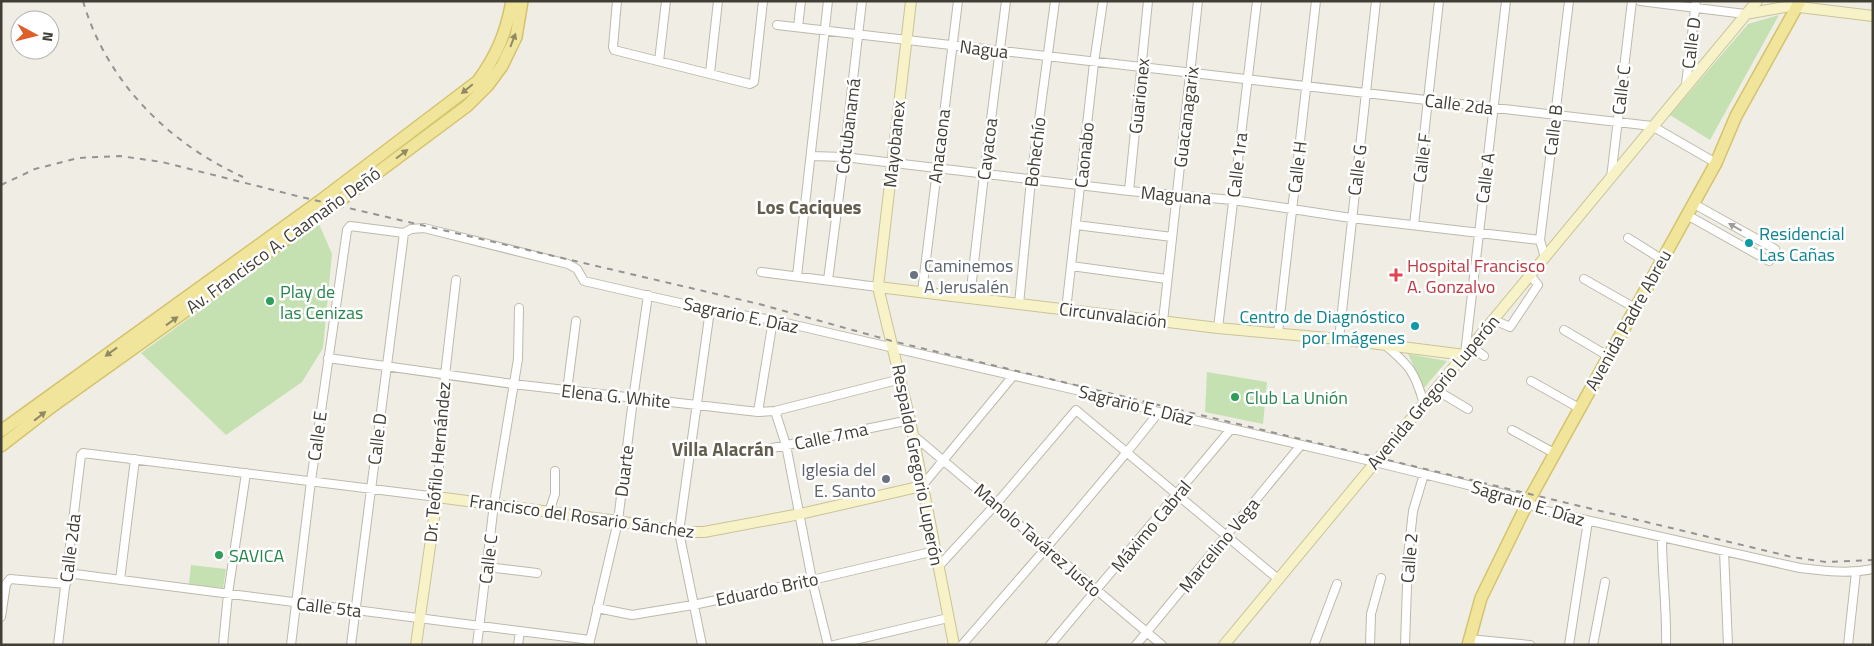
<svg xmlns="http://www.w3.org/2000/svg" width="1874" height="646" viewBox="0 0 1874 646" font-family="'Titillium Web',sans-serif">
<rect width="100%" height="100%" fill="#f0eee4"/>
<!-- green -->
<path fill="#c5e0b1" d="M 1779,15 L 1710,140 L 1670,115 L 1748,24 Z
M 319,224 L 332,254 L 323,348 L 302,382 L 226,435 L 141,353 Z
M 1408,354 L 1447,361 L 1424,388 Z
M 1207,372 L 1267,382 L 1263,424 L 1205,412 Z
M 191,565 L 226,569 L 223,588 L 189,584 Z"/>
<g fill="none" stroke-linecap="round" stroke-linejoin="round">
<defs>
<path id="street" d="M 617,1 L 613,47 L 614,50 L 750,84 L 754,82 L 763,1
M 1640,1 L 1745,14
M 777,25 L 1652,126 L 1716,163
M 798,27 L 801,1
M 659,61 L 666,1
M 710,73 L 718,1
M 1686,84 L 1696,1
M 812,156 L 844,157 L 1129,191 L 1233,200 L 1351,218 L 1540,240
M 1611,178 L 1632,1
M 1129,191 L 1148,1
M 1687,215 L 1769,261 L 1775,249 L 1694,204
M 1076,225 L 1172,237
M 1414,225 L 1439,1
M 404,233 L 411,229 L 424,228 L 568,264 L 577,269 L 584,281 L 710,310 L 773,320 L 1076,390 L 1159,412 L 1375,462 L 1529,500 L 1535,507 L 1542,510 L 1800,568 C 1825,571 1848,574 1873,569
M 1628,238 L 1663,260
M 1545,258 L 1540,240 L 1569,1
M 1071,266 L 1167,279
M 761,272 L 878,287
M 797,276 L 828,1
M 1584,279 L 1635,308
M 828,280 L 844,157 L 862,1
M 922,292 L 958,1
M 970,298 L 984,175 L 1006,1
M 1019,304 L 1031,180 L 1055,1
M 1066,310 L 1094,63 L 1103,1
M 1494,320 L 1510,327 L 1538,285 L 1531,276
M 1163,321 L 1198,1
M 1218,328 L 1257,1
M 1564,330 L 1608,356
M 1278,333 L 1316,1
M 1339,339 L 1376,1
M 1385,345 C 1410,366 1415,372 1424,404
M 1472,347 L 1484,356
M 1465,354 L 1506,1
M 328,358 L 513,384 L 758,412 L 775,411 L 901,379
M 1531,381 L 1579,408
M 1436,390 L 1468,409
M 567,391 L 576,321
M 775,411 L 786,445 L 812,580 L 828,645
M 758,412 L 773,320
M 1512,430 L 1554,453
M 913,435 L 1162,645
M 753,452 L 910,420
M 922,486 L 1013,376
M 549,512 L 555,494 L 555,471
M 1662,538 C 1662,574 1667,609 1666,645
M 1724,551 L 1728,645
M 487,567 L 537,573
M 938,567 L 996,504 L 1076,410 L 1278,579
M 67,573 L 590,640
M 120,580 L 135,459
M 597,608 L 632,615 L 693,605 L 812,580 L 935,551
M 1,617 L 6,584 L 10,579 L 66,584
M 1469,639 L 1530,645
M 58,645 L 81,455 L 83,453 L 437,497 L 445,375 L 456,280
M 223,645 L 228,594 L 246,473
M 291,645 L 311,481 L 347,230 L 350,226 L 404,233
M 351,645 L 404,233
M 477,645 L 494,504 L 518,359 L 519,308
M 518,645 L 520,631
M 589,645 L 618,521 L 633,399 L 648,295
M 702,645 L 679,532 L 710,310
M 834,645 L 948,618
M 962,645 L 1047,547 L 1127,452 L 1159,412
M 1050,645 L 1231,429
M 1136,645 L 1301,445
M 1314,645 L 1337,584
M 1370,645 L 1371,614 L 1381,578
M 1405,645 L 1408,556 L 1413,511 L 1424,474
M 1569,645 L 1588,521
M 1593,645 L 1605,582
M 1848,645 L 1856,572"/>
<path id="secondary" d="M 911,1 L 878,287 L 910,420 L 954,645
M 1745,14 L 1791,6 L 1873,16
M 878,287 L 1218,328 L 1339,339 L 1465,355
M 416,645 L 437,497 L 618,521 L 679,532 L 704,532 L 800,514 L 922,486
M 1224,645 L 1757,1"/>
<path id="primary" d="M 1,431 L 320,201 L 478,81 C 497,55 506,33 512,1
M 1,446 L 54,405 L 334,205 L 467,106 L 488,85 L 502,66 L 516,37 L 522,1
M 1468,645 L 1481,598 L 1529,500 L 1716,163 L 1736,116 L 1800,1"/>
</defs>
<!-- street casing -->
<use href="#street" stroke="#bdb9ab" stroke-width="10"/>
<!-- secondary casing -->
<use href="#secondary" stroke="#cac399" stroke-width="12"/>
<!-- primary casing -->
<use href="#primary" stroke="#d4c36e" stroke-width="14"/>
<!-- street -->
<use href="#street" stroke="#fff" stroke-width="8"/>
<!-- secondary -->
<use href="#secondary" stroke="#f7f2c7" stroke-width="10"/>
<!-- primary -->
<use href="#primary" stroke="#f1e49b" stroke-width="11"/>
<!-- rail -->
<path stroke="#939393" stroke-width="2" stroke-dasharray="6 6" stroke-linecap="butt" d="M 83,1 C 106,81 168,143 243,177
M 1,185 L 35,169 L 78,158 L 120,156 L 162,162 L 297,196 L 759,304 L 892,341 L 1792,557 L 1826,562 L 1873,560"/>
</g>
<!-- one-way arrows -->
<defs><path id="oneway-solid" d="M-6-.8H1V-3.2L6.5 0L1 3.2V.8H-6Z" transform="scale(1.25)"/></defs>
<g fill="#908963">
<use href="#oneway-solid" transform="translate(513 40) rotate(-69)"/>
<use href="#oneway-solid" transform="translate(467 89) rotate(141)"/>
<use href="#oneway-solid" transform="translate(402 154) rotate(-37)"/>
<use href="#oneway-solid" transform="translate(172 321) rotate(-36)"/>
<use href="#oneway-solid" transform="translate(111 352) rotate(144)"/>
<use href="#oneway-solid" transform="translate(40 416) rotate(-38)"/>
</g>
<use fill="#a09e9a" href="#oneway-solid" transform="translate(1735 227) rotate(-151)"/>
<!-- markers -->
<g fill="#0f9aa8" stroke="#fff" stroke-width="2">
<circle cx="1749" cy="243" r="5"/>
<circle cx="1415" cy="326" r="5"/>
</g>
<g fill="#6b7280" stroke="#fff" stroke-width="2">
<circle cx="914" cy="275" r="5"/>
<circle cx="886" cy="479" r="5"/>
</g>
<path fill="#e0444e" stroke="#fff" stroke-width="2" d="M1393.5 267.5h5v5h5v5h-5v5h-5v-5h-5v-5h5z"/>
<g fill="#2e9e5b" stroke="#fff" stroke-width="2">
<circle cx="270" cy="301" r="5"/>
<circle cx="1235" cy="397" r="5"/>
<circle cx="219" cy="555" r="5"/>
</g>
<g text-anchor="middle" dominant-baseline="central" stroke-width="5" stroke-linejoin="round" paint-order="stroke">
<!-- street labels -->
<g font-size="18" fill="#413e35" stroke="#fff">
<text transform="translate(1691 43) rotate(-83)">Calle D</text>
<text transform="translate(984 49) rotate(7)">Nagua</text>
<text transform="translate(1621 90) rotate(-83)">Calle C</text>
<text transform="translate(1139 96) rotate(-84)">Guarionex</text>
<text transform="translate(1459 104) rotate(7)">Calle 2da</text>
<text transform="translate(1186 117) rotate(-83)">Guacanagarix</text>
<text transform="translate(848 126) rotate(-83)">Cotubanamá</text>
<text transform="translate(1553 130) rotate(-83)">Calle B</text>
<text transform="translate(894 144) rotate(-84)">Mayobanex</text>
<text transform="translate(939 146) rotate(-83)">Anacaona</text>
<text transform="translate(987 149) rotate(-83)">Cayacoa</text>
<text transform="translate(1035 152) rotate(-83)">Bohechío</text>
<text transform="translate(1084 155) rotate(-84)">Caonabo</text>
<text transform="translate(1422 158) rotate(-83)">Calle F</text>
<text transform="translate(1237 165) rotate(-83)">Calle 1ra</text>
<text transform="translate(1297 167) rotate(-83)">Calle H</text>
<text transform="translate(1357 170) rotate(-83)">Calle G</text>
<text transform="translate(1485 178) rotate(-83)">Calle A</text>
<text transform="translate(1176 195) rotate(5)">Maguana</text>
<text transform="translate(283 240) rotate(-36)">Av. Francisco A. Caamaño Deñó</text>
<text transform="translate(741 315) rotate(12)">Sagrario E. Díaz</text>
<text transform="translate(1113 315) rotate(7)">Circunvalación</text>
<text transform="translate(1628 320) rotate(-61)">Avenida Padre Abreu</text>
<text transform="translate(1433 392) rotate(-50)">Avenida Gregorio Luperón</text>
<text transform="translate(616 396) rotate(6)">Elena G. White</text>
<text transform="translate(1136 405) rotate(14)">Sagrario E. Díaz</text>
<text transform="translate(317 436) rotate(-82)">Calle E</text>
<text transform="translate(831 436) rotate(-12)">Calle 7ma</text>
<text transform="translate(377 439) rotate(-83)">Calle D</text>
<text transform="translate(437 462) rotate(-85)">Dr. Teófilo Hernández</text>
<text transform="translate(918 465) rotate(79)">Respaldo Gregorio Luperón</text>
<text transform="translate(624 471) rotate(-83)">Duarte</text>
<text transform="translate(1528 503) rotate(17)">Sagrario E. Díaz</text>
<text transform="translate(582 516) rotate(8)">Francisco del Rosario Sánchez</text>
<text transform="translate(1151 526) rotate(-50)">Máximo Cabral</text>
<text transform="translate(1038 540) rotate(41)">Manolo Tavárez Justo</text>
<text transform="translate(1219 545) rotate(-51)">Marcelino Vega</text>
<text transform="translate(70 548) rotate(-83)">Calle 2da</text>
<text transform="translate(1409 558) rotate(-85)">Calle 2</text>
<text transform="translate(488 559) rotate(-83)">Calle C</text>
<text transform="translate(767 589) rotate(-12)">Eduardo Brito</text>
<text transform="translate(329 607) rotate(7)">Calle 5ta</text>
</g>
<!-- culture labels -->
<g font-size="18" fill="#0d838f" stroke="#fff" text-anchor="start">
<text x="1759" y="233">Residencial<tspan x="1759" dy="21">Las Cañas</tspan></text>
<text x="1405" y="316" text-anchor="end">Centro de Diagnóstico<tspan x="1405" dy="21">por Imágenes</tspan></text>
</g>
<!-- worship labels -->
<g font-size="18" fill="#5b616d" stroke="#fff" text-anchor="start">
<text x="924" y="265">Caminemos<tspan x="924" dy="21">A Jerusalén</tspan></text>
<text x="876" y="469" text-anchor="end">Iglesia del<tspan x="876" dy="21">E. Santo</tspan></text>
</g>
<!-- health labels -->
<g font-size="18" fill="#be3a42" stroke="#fff" text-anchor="start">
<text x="1407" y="265">Hospital Francisco<tspan x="1407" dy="21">A. Gonzalvo</tspan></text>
</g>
<!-- leisure labels -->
<g font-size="18" fill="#27864d" stroke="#fff" text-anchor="start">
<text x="280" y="291">Play de<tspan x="280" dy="21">las Cenizas</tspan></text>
<text x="1245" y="397">Club La Unión</text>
<text x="229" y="555">SAVICA</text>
</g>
<!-- neighbourhood labels -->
<g font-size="19" font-weight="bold" fill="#635d4d" stroke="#fff">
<text x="809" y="206">Los Caciques</text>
<text x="723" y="448">Villa Alacrán</text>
</g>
</g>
<!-- border -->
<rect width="1874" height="646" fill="none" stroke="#413e35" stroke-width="5"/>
<!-- north arrow -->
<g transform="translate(35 35) rotate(97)"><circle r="24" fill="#ffffff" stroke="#b3b2ae"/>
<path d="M0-4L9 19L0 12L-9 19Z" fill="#df5e2b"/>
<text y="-8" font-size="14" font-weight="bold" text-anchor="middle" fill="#413e35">N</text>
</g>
</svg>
